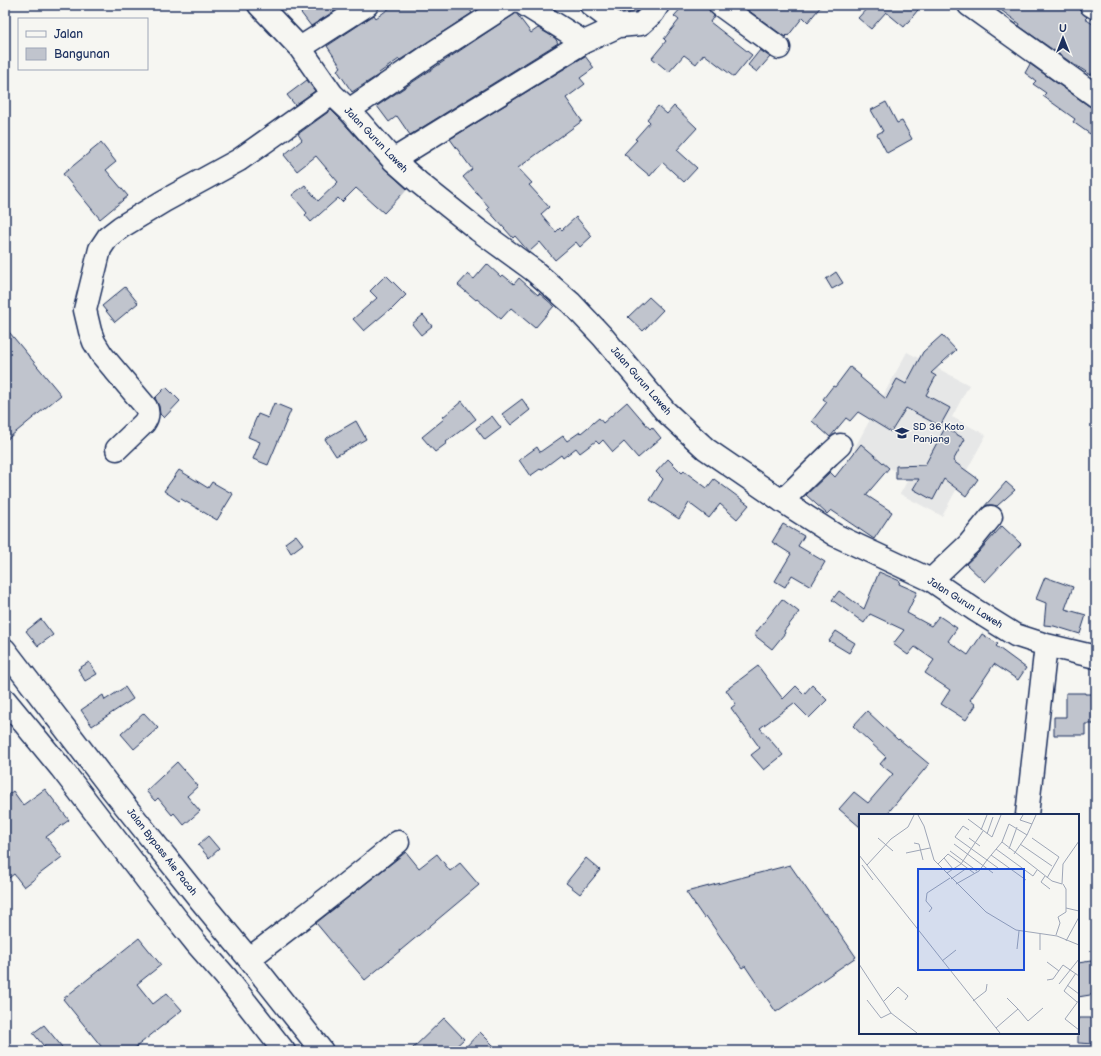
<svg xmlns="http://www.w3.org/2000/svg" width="1101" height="1056" viewBox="0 0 1101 1056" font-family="'Balsamiq Sans',sans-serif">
<rect width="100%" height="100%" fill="#f6f6f2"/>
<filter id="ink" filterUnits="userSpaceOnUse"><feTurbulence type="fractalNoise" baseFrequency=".025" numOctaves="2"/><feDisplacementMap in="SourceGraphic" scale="8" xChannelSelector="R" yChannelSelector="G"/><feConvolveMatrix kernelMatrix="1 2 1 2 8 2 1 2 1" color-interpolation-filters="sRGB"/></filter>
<g filter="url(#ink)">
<!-- built -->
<path fill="#e6e7e7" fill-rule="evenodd" d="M 907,352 L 969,385 L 952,417 L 986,435 L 942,516 L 900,494 L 909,478 L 854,449 ZM 916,365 L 936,376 L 926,395 L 950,408 L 940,426 L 887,398 L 897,379 L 906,384 ZM 902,414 L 891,432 L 872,420 ZM 945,428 L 965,439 L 933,500 L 913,489 Z"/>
<!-- building -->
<path fill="#c0c4cd" stroke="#1b2f5e" d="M 295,5 L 344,5 L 311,26 Z
M 394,5 L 467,5 L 472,13 L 400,60 L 399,59 L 379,73 L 380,74 L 352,92 L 337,70 L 341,67 L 327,46 L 374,15 L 376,18 Z
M 614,5 L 643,5 L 636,12 L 625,13 Z
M 684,5 L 708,5 L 709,10 L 714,16 L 710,22 L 752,55 L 734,77 L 704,54 L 696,64 L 684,55 L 669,72 L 652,58 L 666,41 L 664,39 L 679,20 L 674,16 Z
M 741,5 L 822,5 L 808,22 L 803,17 L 788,36 L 787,35 L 785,37 Z
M 870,5 L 922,5 L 904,27 L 886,12 L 871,29 L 858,18 Z
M 994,5 L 1075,5 L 1079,8 L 1080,11 L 1087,17 L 1085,19 L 1096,26 L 1096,68 L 1091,75 L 1077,66 L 1076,66 L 1019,26 L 1020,24 Z
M 516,13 L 531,33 L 538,28 L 555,38 L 558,43 L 410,135 L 397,116 L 389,122 L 377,106 Z
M 760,50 L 770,57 L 757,72 L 748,65 Z
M 585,56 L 594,68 L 580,78 L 585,84 L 566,98 L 582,121 L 518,168 L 532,183 L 529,185 L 549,207 L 541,214 L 556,232 L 560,228 L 562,230 L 576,217 L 592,236 L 580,247 L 576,242 L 555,260 L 540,242 L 529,252 L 515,236 L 513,238 L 487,209 L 489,207 L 463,177 L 472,169 L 450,139 Z
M 1030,64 L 1089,106 L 1096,108 L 1096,126 L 1090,134 L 1073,122 L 1075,119 L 1043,96 L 1046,93 L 1033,84 L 1036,81 L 1025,73 Z
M 307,80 L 315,91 L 295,105 L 287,95 Z
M 886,102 L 897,123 L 902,121 L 912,139 L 887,153 L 877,134 L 883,131 L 871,110 Z
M 658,106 L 667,114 L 674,106 L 697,128 L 677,150 L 697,168 L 684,182 L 662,162 L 650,176 L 624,154 L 637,140 L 635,139 L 650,122 L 647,119 Z
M 331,110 L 340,119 L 384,168 L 407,189 L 384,213 L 356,188 L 342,202 L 338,198 L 311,222 L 305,215 L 307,213 L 292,195 L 305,185 L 318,201 L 338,182 L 316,156 L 297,171 L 284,155 L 302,140 L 298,134 Z
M 101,143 L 116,162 L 106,170 L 128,196 L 100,219 L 63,174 Z
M 487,264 L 501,277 L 503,275 L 514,284 L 519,278 L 538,295 L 539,293 L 554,306 L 535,328 L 511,308 L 501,319 L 477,299 L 476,300 L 458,285 L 468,274 L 474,279 Z
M 836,272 L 843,283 L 832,289 L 826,279 Z
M 386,275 L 406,295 L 390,311 L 389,310 L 364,331 L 353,319 L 377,298 L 370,291 Z
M 125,287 L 138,303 L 115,322 L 102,306 Z
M 649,297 L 663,310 L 643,331 L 628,317 Z
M 423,315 L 432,326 L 421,335 L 412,324 Z
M 5,327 L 61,395 L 5,441 Z
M 942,335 L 956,350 L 931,373 L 936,376 L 926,395 L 950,408 L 940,426 L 906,408 L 891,432 L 858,412 L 850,421 L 846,418 L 830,437 L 812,421 L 827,402 L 823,399 L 833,386 L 835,387 L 850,367 L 861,376 L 860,377 L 886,399 L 897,379 L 906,384 L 923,352 Z
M 166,387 L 180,401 L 164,418 L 160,414 L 159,406 L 155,398 Z
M 522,399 L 530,410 L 511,425 L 502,414 Z
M 462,401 L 476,419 L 446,442 L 447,443 L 435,452 L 422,437 L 444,419 L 443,417 Z
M 627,402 L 650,429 L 652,427 L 661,438 L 638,458 L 624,442 L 613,452 L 603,440 L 599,444 L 596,441 L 580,453 L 576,448 L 563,458 L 561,455 L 541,470 L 540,469 L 530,476 L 519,460 L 537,447 L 540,452 L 563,436 L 567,441 L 580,432 L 581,433 L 599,418 L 603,423 Z
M 274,403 L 291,410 L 268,465 L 253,459 L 260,442 L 248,437 L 258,414 L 268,418 Z
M 492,416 L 501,428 L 485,440 L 476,428 Z
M 356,421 L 366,439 L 336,456 L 325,439 Z
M 945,428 L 965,439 L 953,461 L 978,479 L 966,496 L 944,479 L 933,500 L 913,489 L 919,479 L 896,479 L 896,466 L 925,465 Z
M 861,444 L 889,468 L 866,495 L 892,512 L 874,539 L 831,510 L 827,514 L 806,495 L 830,472 L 835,477 Z
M 668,459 L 682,473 L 684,471 L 707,488 L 714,479 L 749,505 L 737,519 L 720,504 L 709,518 L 689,503 L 679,519 L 650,500 L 663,479 L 656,472 Z
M 179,470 L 208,488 L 212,482 L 233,494 L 217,520 L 181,499 L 179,501 L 164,491 Z
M 1006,482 L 1015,490 L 997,506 L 993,505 L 987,505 L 983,508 Z
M 783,524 L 804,536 L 798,546 L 825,562 L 811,586 L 792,575 L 785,587 L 775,581 L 791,554 L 772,542 Z
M 1002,526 L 1021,544 L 985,582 L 966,564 L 978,553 Z
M 296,535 L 303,544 L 291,553 L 285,543 Z
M 879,572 L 900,581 L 899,584 L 917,592 L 907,613 L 931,626 L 939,616 L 957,628 L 948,641 L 968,655 L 982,634 L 998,644 L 996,646 L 1026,668 L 1018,680 L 994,664 L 970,700 L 976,705 L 966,720 L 941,704 L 950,690 L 925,673 L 934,660 L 915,647 L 908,655 L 893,644 L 904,630 L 870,614 L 864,623 L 832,600 L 839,591 L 864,609 Z
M 1045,577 L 1073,587 L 1065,609 L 1086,615 L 1080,634 L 1054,626 L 1044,625 L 1046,603 L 1036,599 Z
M 782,599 L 799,612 L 784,631 L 785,633 L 772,649 L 754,635 Z
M 41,619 L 53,635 L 38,646 L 26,631 Z
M 836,631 L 855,643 L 849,653 L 829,641 Z
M 89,662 L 97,674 L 85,681 L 78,669 Z
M 758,666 L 783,699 L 796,686 L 804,694 L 812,685 L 827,700 L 809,718 L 794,703 L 760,728 L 783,755 L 764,770 L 751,755 L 760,748 L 731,708 L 736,704 L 726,690 Z
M 125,687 L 133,699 L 92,726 L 81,710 L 103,695 L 105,700 Z
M 1066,693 L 1085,693 L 1085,694 L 1096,694 L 1096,724 L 1085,724 L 1085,735 L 1054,735 L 1054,717 L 1066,717 Z
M 867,711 L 898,740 L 899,739 L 929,764 L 886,815 L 860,815 L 860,827 L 839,809 L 854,792 L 868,803 L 893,774 L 880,764 L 886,757 L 853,726 Z
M 144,713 L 158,728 L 134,749 L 121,734 Z
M 177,762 L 198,786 L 187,796 L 200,811 L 184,825 L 174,813 L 172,815 L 158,798 L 155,801 L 146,791 Z
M 45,789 L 69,820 L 46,837 L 62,857 L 37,876 L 37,877 L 24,887 L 14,874 L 5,881 L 5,797 L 13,791 L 23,805 Z
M 208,836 L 219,849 L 209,858 L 198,845 Z
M 406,852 L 419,868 L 437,854 L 450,871 L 460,863 L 479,885 L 365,980 L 342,953 L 341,953 L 316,923 Z
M 586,858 L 600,870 L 580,894 L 566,883 Z
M 790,865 L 824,914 L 826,913 L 856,957 L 776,1012 L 745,966 L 742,968 L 706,916 L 704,918 L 686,892 Z
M 139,938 L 161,965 L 137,984 L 153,1004 L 167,993 L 182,1010 L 131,1051 L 105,1051 L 63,999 Z
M 1091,961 L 1091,962 L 1096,961 L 1096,994 L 1078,997 L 1078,963 Z
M 444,1018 L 464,1039 L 451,1051 L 410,1051 Z
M 1078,1018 L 1096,1018 L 1096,1044 L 1078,1043 Z
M 44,1025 L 58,1042 L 65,1051 L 48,1051 L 33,1033 Z
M 480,1032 L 499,1051 L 462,1051 Z"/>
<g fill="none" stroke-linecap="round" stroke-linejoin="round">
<defs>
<path id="minor" d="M 259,5 L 300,48 L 332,94 L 349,110 L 393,160 L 418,182 L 478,230 L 533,270 L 571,303 L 603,337 L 665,411 L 706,449 L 782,501 L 835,535 L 931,580 L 975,610 L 1015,635 L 1046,645 L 1096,657
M 525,5 L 584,42
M 591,5 L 619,26
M 720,5 L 779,48
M 969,5 L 1096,96
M 1091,5 L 1096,8
M 300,48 L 367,5
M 349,110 L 434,52 L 507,5
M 393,160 L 584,42 L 619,26 L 641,24 L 653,13 L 658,5
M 117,449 L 144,423 C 148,417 149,413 146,407 L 102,355 L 94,342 L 90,331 L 85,310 L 100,249 L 108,237 L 121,227 L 164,201 L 239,160 L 332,94
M 782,501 L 829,455 L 840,445
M 931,580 L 969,544 L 991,517
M 1027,815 L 1046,645
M 249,959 C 299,920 350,882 398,842"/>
<path id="highway" d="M 5,650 L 110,787 L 201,901 L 249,959 L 322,1051
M 5,700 L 61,768 L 176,918 L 196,943 L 226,977 L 284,1051"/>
</defs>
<!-- minor casing -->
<use href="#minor" stroke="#1b2f5e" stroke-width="25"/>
<!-- highway casing -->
<use href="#highway" stroke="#1b2f5e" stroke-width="25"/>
<!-- minor -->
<use href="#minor" stroke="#f6f6f2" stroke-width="22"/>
<!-- highway -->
<use href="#highway" stroke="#f6f6f2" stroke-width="22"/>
</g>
</g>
<!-- icons -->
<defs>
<symbol id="school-bare" viewBox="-9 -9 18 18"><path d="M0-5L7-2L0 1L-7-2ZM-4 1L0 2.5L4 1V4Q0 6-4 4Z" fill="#1b2f5e" stroke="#f6f6f2" stroke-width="2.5" paint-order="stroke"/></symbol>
</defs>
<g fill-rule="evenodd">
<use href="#school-bare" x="892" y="423" width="20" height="20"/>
</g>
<g text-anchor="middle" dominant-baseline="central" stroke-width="3" stroke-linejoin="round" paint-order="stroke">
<!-- street labels -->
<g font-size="10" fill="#1b2f5e" stroke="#f6f6f2">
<text transform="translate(376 140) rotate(46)">Jalan Gurun Laweh</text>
<text transform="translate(641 381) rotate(49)">Jalan Gurun Laweh</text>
<text transform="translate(965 603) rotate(32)">Jalan Gurun Laweh</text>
<text transform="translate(162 852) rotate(52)">Jalan Bypass Aie Pacah</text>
</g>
<!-- poi labels -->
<g font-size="10" fill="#1b2f5e" stroke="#f6f6f2" text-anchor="start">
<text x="913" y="427">SD 36 Koto<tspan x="913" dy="12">Panjang</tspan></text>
</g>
</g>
<!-- overview -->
<g transform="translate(859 814)">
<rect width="220" height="220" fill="#f6f6f2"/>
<path fill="none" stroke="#9ea6b7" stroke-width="1" d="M 59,1 L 65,12 L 75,46 L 127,98 L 157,116 L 198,122 L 220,131M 164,1 L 161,6 L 173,10M 109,5 L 133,23 L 142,1M 110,16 L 104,12 L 96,23 L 128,46 L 143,28 L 150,10 L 168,21 L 177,1M 122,16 L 128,1M 128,20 L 134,3M 19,24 L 34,37M 110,24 L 121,32M 173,24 L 200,43 L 188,64M 143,28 L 193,67 L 203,70 L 204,50 L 220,27M 55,29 L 60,30 L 64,46M 95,30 L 134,59M 161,30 L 193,52M 137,35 L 174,62 L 178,56M 150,35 L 158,13M 91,37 L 118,57M 47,39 L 71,34M 155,40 L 168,21M 0,41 L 141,219M 132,41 L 167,66M 85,44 L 94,55M 79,50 L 89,40 L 115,59M 3,51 L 14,66M 8,51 L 32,25 L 49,13 L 55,1M 88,59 L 102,50 L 124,17M 186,62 L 182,68 L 191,75M 92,65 L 108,54M 97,70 L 120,57 L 128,46 L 139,54M 207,94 L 220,97M 70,98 L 73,94 L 67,87 L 68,79 L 91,64M 197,121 L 201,109 L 199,103 L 207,98 L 207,75 L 204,70M 207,127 L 220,103M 158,135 L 160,117M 181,136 L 181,120M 83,147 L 97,136M 188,148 L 200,157M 0,150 L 32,199 L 58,219M 217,159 L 205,177 L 218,188M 188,166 L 194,165 L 204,151 L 220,162M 200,170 L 220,145M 208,171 L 220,180M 148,184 L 159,195M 8,186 L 22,204 L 32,199M 220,186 L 206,205 L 220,216M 25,187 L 39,173 L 49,182 L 46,186M 114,187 L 127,177 L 128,170M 137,214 L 159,195 L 169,207 L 184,194"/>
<path fill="#1d4ed8" fill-opacity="0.15" stroke="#1d4ed8" stroke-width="2" d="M 59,55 L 165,55 L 165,156 L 59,156 Z"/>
<rect width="220" height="220" fill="none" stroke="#1b2f5e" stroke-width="2"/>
</g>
<!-- margin -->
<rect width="1101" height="1056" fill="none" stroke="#f6f6f2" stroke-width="20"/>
<rect x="10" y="10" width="1081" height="1036" fill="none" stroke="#1b2f5e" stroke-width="1.5" filter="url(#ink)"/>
<!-- legend -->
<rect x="18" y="18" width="130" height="52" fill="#f6f6f2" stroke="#9ea6b7"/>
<rect x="26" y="31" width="20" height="6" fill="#f6f6f2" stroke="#9ea6b7"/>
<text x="54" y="38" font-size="12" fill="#1b2f5e">Jalan</text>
<rect x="26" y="48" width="20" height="12" fill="#c0c4cd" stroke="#9ea6b7"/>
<text x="54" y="58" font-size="12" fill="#1b2f5e">Bangunan</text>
<!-- north arrow -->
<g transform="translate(1063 38)" stroke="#f6f6f2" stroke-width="3" paint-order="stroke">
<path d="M0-3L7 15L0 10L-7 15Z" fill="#1b2f5e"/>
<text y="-6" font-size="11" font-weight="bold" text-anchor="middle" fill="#1b2f5e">U</text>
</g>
</svg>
